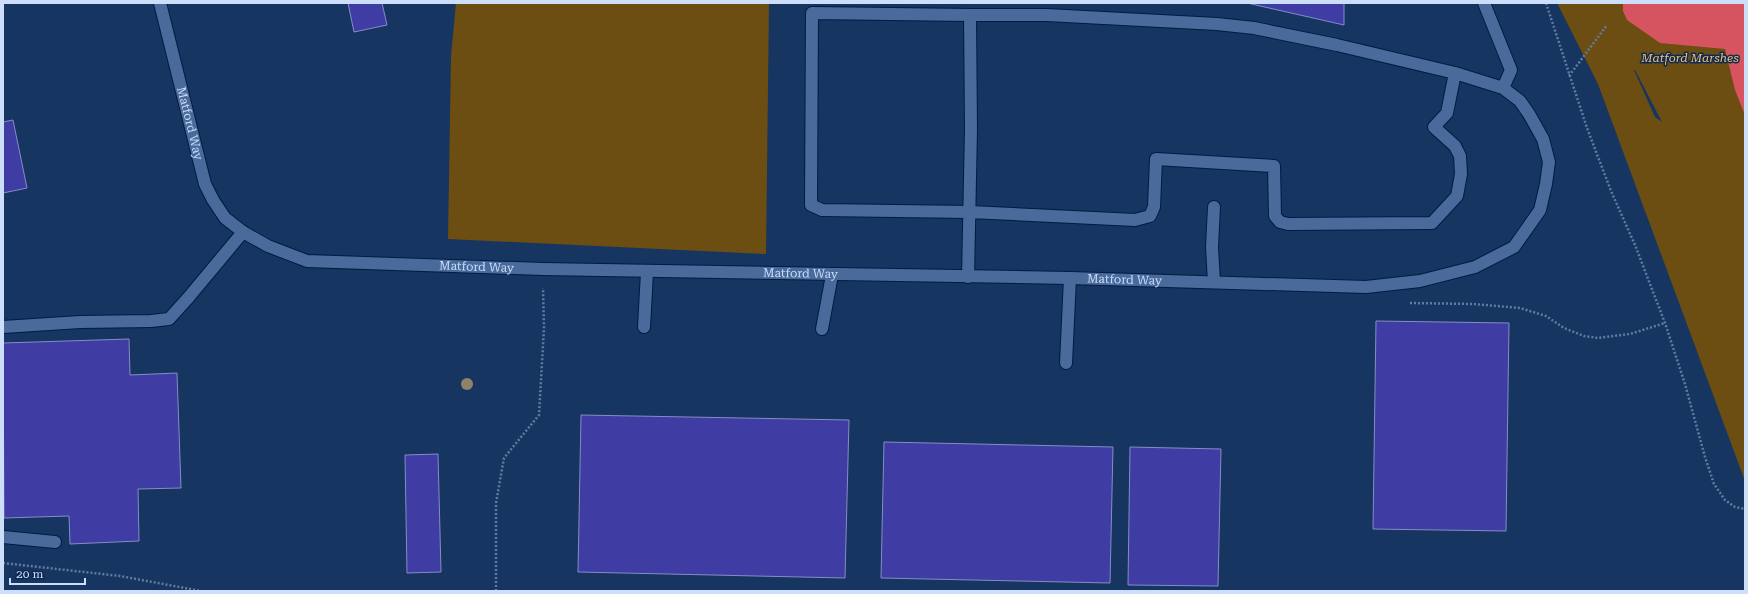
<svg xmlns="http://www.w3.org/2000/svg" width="1748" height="594" viewBox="0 0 1748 594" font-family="'Roboto Serif',serif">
<rect width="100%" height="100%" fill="#173561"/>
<!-- green -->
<path fill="#6c4d12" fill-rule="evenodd" d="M 456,3 L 769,3 L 766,254 L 448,239 L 451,56 Z
M 1557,3 L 1745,3 L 1745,481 L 1598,84 ZM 1634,70 L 1635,70 L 1662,122 L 1655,117 Z"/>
<!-- water -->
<path fill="#d5545f" d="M 1623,3 L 1745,3 L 1745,115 L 1735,90 L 1725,49 L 1660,43 L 1627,20 L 1623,11 Z"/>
<!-- building -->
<path fill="#3f3ca4" stroke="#858dc6" d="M 348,3 L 382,3 L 387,25 L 354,32 Z
M 1247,3 L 1344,3 L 1344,25 Z
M 13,120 L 27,188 L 3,193 L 3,122 Z
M 1376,321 L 1509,323 L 1506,531 L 1373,529 Z
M 129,339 L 130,375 L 177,373 L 181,488 L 138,489 L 139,541 L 70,544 L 69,516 L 4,518 L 3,343 Z
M 581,415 L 849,420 L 845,578 L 578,572 Z
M 884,442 L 1113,447 L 1110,583 L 881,578 Z
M 1130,447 L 1221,449 L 1218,586 L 1128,585 Z
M 438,454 L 441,572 L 407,573 L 405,455 Z"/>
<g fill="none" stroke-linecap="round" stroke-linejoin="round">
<defs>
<path id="service" d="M 1484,3 L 1511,70 L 1503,88
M 970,15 L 812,13 L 811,205 L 822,210 L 970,212 L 1135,220 L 1150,216 L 1154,207 L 1156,159 L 1274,166 L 1275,216 L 1280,222 L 1288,224 L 1432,223 L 1457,196 L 1461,174 L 1460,156 L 1455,146 L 1434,127 L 1447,113 L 1455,73
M 968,277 L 971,129 L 970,15 L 1047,15 L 1217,24 L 1254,28 L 1337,45 L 1455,73 L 1503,88 L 1520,101 L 1529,114 L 1543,139 L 1549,162 L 1546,184 L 1540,210 L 1514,247 L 1475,267 L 1420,281 L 1366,287
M 1214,282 L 1212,247 L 1214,207
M 3,327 L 80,322 L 151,321 L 169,319 L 188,298
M 644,327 L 647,272
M 822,329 L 832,275
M 1066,363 L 1070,278
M 3,537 L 55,542"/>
<g id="minor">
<path id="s1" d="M 160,3 L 205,184 L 213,200 L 225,218 L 243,232 L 268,246 L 307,261 L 543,269 L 1070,278 L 1366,287"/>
<path d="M 188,298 L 243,232"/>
</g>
</defs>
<!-- service casing -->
<use href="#service" stroke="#001b45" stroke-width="14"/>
<!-- minor casing -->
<use href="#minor" stroke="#001b45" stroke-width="14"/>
<!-- path -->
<path stroke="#627ba1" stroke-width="2.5" stroke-dasharray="2 2" stroke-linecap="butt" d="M 1546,3 L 1587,128 L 1611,191 L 1635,245 L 1665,323 L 1685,384 L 1705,457 L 1714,484 L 1725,500 L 1735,507 L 1745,509
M 1569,76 L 1607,25
M 1410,303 L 1473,304 L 1520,308 L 1546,316 L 1564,328 L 1584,336 L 1598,338 L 1630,334 L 1665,323
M 3,563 L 120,576 L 201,591
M 496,591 L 496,503 L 504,458 L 539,415 L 544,328 L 543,288"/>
<!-- service -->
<use href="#service" stroke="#496a9a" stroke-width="12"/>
<!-- minor -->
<use href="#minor" stroke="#496a9a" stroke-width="12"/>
</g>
<!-- trees -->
<circle fill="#908169" cx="467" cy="384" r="6"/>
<g text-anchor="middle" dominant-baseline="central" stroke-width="3" stroke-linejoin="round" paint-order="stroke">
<!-- park labels -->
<g font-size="12" font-style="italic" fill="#f3c06f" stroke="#0d2a56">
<text x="1690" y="58">Matford Marshes</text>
</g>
<!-- street labels -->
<g font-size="12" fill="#ccdefa" stroke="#0d2a56">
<text stroke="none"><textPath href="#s1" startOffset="124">Matford Way</textPath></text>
<text stroke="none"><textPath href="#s1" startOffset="489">Matford Way</textPath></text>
<text stroke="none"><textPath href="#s1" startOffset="813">Matford Way</textPath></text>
<text stroke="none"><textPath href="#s1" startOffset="1137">Matford Way</textPath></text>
</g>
</g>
<!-- border -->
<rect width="1748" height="594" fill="none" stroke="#ccdefa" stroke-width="8"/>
<!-- scale -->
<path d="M10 578v6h75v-6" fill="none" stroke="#ccdefa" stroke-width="2"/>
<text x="16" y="578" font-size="12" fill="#ccdefa" stroke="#0d2a56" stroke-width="3" paint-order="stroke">20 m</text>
</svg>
